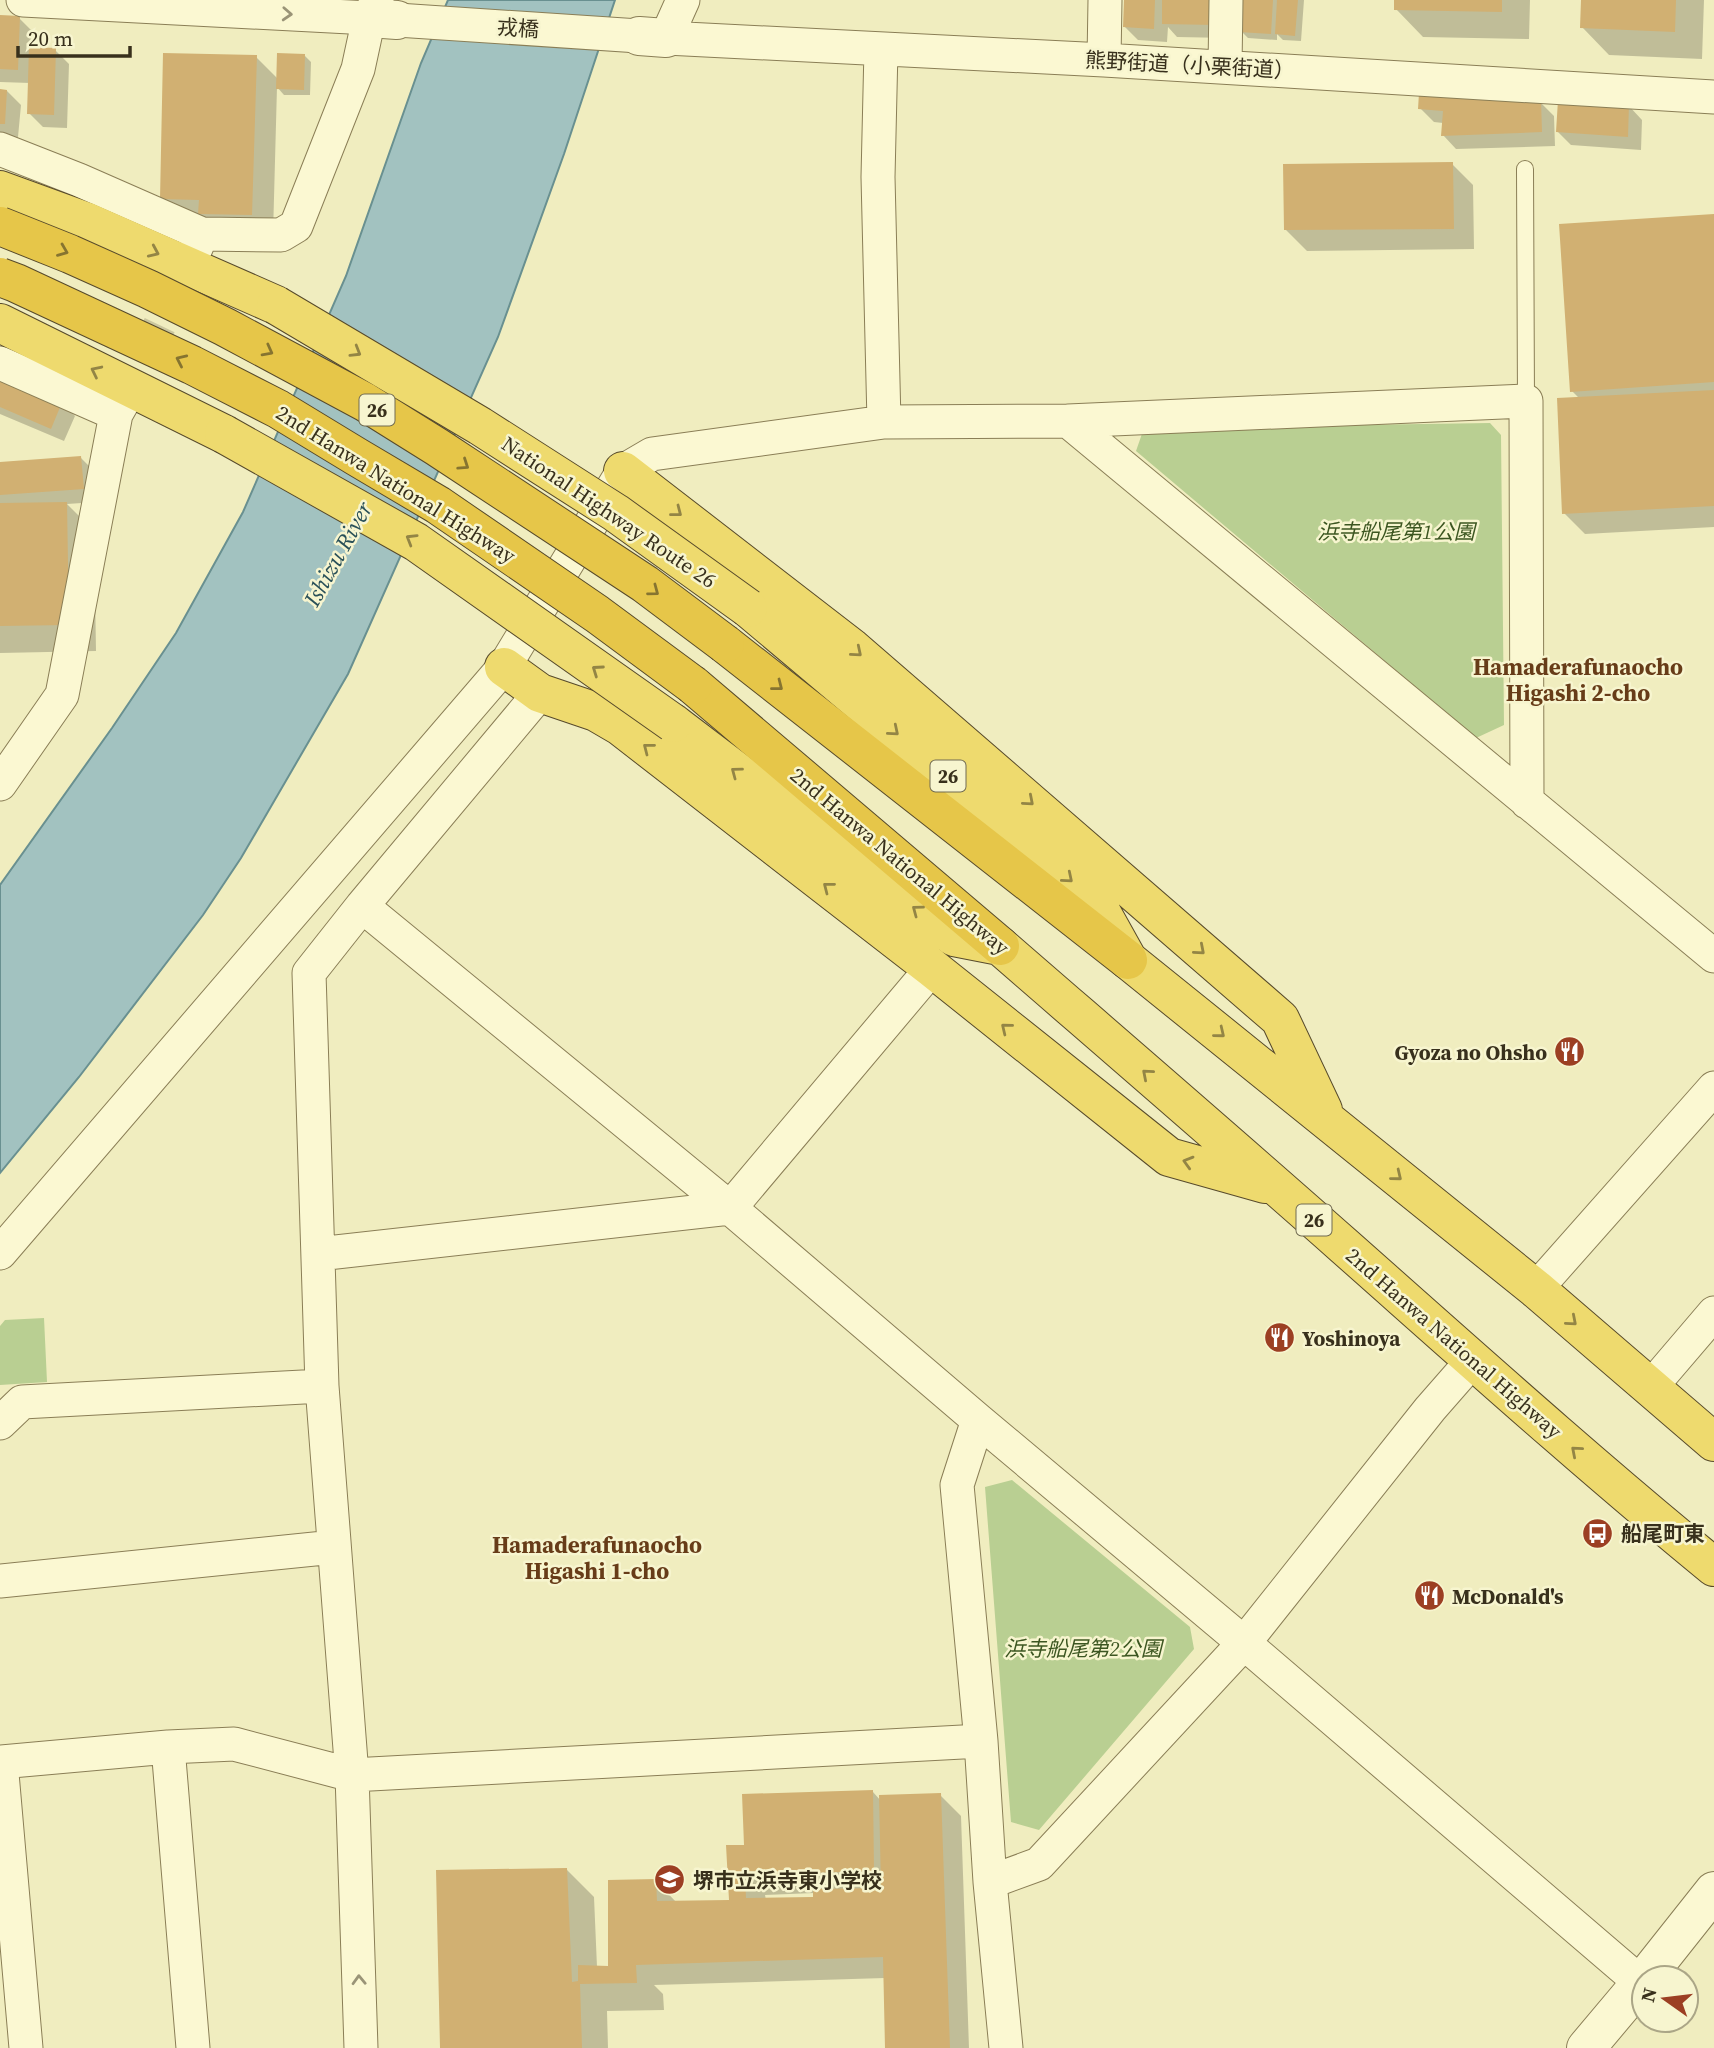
<svg xmlns="http://www.w3.org/2000/svg" width="1714" height="2048" viewBox="0 0 1714 2048" font-family="'Source Serif 4','Noto Sans JP',serif">
<rect width="100%" height="100%" fill="#f0edbf"/>
<!-- green -->
<path fill="#b9cf92" d="M 1490,423 L 1501,435 L 1504,725 L 1476,738 L 1136,451 L 1144,428 Z
M 44,1318 L 47,1382 L 0,1385 L 0,1326 L 5,1320 Z
M 1012,1480 L 1190,1627 L 1194,1649 L 1039,1830 L 1011,1822 L 985,1487 Z"/>
<!-- water -->
<path fill="#a2c2c0" stroke="#699090" stroke-width="2" d="M 448,0 L 615,0 L 564,154 L 498,337 L 348,674 L 241,858 L 203,915 L 79,1077 L 0,1173 L 0,885 L 112,728 L 176,633 L 243,512 L 346,276 L 421,63 Z"/>
<!-- shadow -->
<path fill="#0003" fill-rule="evenodd" d="M 1126,0 L 1230,0 L 1229,38 L 1177,37 L 1168,27 L 1167,42 L 1138,40 L 1124,26 Z
M 1243,0 L 1304,0 L 1301,41 L 1283,40 L 1277,34 L 1277,40 L 1248,38 L 1241,31 Z
M 1396,0 L 1530,0 L 1529,39 L 1423,37 L 1396,9 Z
M 1573,0 L 1704,0 L 1702,59 L 1609,55 L 1582,27 L 1583,0 Z
M 0,17 L 19,18 L 33,32 L 32,49 L 55,50 L 69,64 L 67,128 L 43,127 L 29,113 L 30,83 L 0,82 Z
M 305,56 L 311,62 L 310,95 L 284,95 L 277,87 L 273,235 L 221,234 L 161,198 L 256,57 L 278,79 Z
M 0,91 L 7,91 L 21,105 L 18,137 L 0,136 Z
M 1540,102 L 1554,116 L 1555,146 L 1456,149 L 1443,135 L 1443,123 L 1434,122 L 1420,108 Z
M 1629,106 L 1642,120 L 1641,150 L 1571,145 L 1558,132 Z
M 1452,164 L 1473,185 L 1474,249 L 1307,251 L 1286,230 Z
M 1714,216 L 1714,527 L 1585,534 L 1564,513 L 1579,398 L 1572,391 Z
M 0,376 L 62,402 L 75,416 L 64,441 L 0,414 Z
M 81,458 L 95,472 L 97,502 L 67,504 L 94,531 L 96,651 L 0,653 L 0,464 Z
M 873,1792 L 881,1801 L 940,1795 L 961,1816 L 969,2048 L 887,2048 L 885,1978 L 654,1985 L 663,1994 L 664,2010 L 607,2011 L 608,2048 L 442,2048 L 567,1870 L 594,1897 L 597,1967 L 610,1967 L 656,1881 L 677,1903 L 731,1901 L 746,1846 ZM 814,1893 L 814,1899 L 766,1900 L 765,1895 Z"/>
<!-- building -->
<path fill="#d1b072" d="M 1124,0 L 1155,0 L 1154,29 L 1123,27 Z
M 1162,0 L 1217,0 L 1216,25 L 1162,24 Z
M 1241,0 L 1273,0 L 1271,34 L 1239,32 Z
M 1277,0 L 1298,0 L 1295,36 L 1275,34 Z
M 1394,0 L 1502,0 L 1502,12 L 1394,10 Z
M 1581,0 L 1676,0 L 1675,32 L 1580,28 Z
M 0,15 L 20,16 L 18,70 L 0,69 Z
M 29,47 L 56,48 L 54,115 L 27,114 Z
M 163,53 L 257,55 L 252,215 L 198,214 L 199,200 L 160,199 Z
M 277,53 L 305,54 L 304,90 L 276,89 Z
M 0,89 L 7,90 L 5,124 L 0,124 Z
M 1419,93 L 1541,100 L 1542,132 L 1441,136 L 1443,111 L 1418,109 Z
M 1558,100 L 1629,104 L 1628,137 L 1556,132 Z
M 1453,162 L 1454,229 L 1284,230 L 1283,164 Z
M 1714,214 L 1714,382 L 1570,392 L 1559,224 Z
M 0,374 L 63,400 L 51,429 L 0,407 Z
M 1714,390 L 1714,506 L 1562,514 L 1557,398 Z
M 81,456 L 84,489 L 0,495 L 0,462 Z
M 67,502 L 69,625 L 0,626 L 0,503 Z
M 873,1790 L 874,1871 L 745,1875 L 746,1898 L 813,1897 L 813,1889 L 881,1888 L 879,1795 L 941,1793 L 950,2048 L 885,2048 L 883,1957 L 636,1965 L 637,1983 L 580,1984 L 582,2048 L 440,2048 L 436,1870 L 567,1868 L 572,1982 L 578,1981 L 578,1965 L 608,1966 L 608,1880 L 656,1879 L 657,1901 L 729,1900 L 726,1845 L 744,1845 L 742,1794 Z"/>
<g fill="none" stroke-linecap="round" stroke-linejoin="round">
<!-- minor-tunnel -->
<path stroke="#cbc79e" stroke-width="33" stroke-dasharray="33 17" stroke-linecap="butt" d="M 124,400 L 183,276"/>
<defs>
<path id="service" d="M 1525,169 L 1526,401"/>
<path id="minor" d="M 23,0 L 369,18
M 683,0 L 666,38 L 1104,60 L 1714,97
M 397,20 L 639,36
M 881,49 L 878,177 L 884,422
M 1104,60 L 1105,0
M 1225,67 L 1226,0
M 0,149 L 79,180 L 202,234
M 196,248 L 202,234 L 281,235 L 296,226 L 358,69 L 369,18 L 377,0
M 0,363 L 116,414
M 1068,421 L 1526,401 L 1527,802
M 540,693 L 362,906 L 730,1208 L 978,1420 L 1244,1643 L 1430,1409 L 1472,1361
M 0,784 L 62,695 L 116,414 L 124,400
M 0,1253 L 504,667 L 623,471 L 652,454 L 884,422 L 1068,421 L 1714,956
M 318,1254 L 730,1208 L 932,968
M 1536,1289 L 1714,1088
M 1650,1388 L 1714,1313
M 978,1420 L 957,1485 L 981,1741 L 990,1882 L 1006,2048
M 0,1423 L 22,1402 L 322,1386
M 0,1581 L 334,1547
M 168,1747 L 193,2048
M 0,1762 L 168,1747 L 234,1744 L 352,1775 L 981,1741
M 1,1762 L 26,2048
M 990,1882 L 1039,1864 L 1244,1643 L 1641,1983
M 361,2048 L 352,1775 L 322,1386 L 309,973 L 362,906"/>
<path id="tertiary" d="M 369,18 L 397,20
M 639,36 L 666,38
M 1645,1978 L 1714,1891
M 1586,2048 L 1644,1979"/>
<path id="trunk" d="M 0,190 L 85,221 L 276,305
M 0,323 L 224,434
M 623,471 L 852,648 L 1280,1019 L 1323,1110
M 748,608 L 1094,899 L 1128,960 L 1536,1289 L 1714,1442
M 504,667 L 540,693 L 596,712 L 620,726 L 932,968 L 1169,1157 L 1265,1184
M 673,723 L 954,937 L 1000,946 C 1114,1045 1229,1144 1343,1245 C 1465,1353 1587,1463 1714,1567"/>
<path id="motorway" d="M 725,644 L 1128,960
M 693,685 L 1000,946"/>
</defs>
<!-- service casing -->
<use href="#service" stroke="#8a7e56" stroke-width="18"/>
<!-- minor casing -->
<use href="#minor" stroke="#8a7e56" stroke-width="35"/>
<!-- tertiary casing -->
<use href="#tertiary" stroke="#8a7e56" stroke-width="40"/>
<!-- trunk casing -->
<use href="#trunk" stroke="#574a2b" stroke-width="40"/>
<!-- motorway casing -->
<use href="#motorway" stroke="#574a2b" stroke-width="40"/>
<!-- service -->
<use href="#service" stroke="#fbf8d2" stroke-width="16"/>
<!-- minor -->
<use href="#minor" stroke="#fbf8d2" stroke-width="33"/>
<!-- tertiary -->
<use href="#tertiary" stroke="#fbf8d2" stroke-width="38"/>
<!-- trunk -->
<use href="#trunk" stroke="#eeda6e" stroke-width="38"/>
<!-- motorway -->
<use href="#motorway" stroke="#e6c649" stroke-width="38"/>
<defs>
<path id="trunk-bridge" d="M 276,305 L 480,426 L 616,513 L 748,608
M 224,434 L 416,542 L 673,723"/>
<path id="motorway-bridge" d="M 0,226 L 70,254 L 148,289 L 225,327 L 365,402 L 437,447 L 645,584 L 725,644
M 0,277 L 16,283 L 192,365 L 278,409 L 357,457 L 438,505 L 597,614 L 693,685"/>
</defs>
<!-- trunk-bridge casing -->
<use href="#trunk-bridge" stroke="#574a2b" stroke-width="40" stroke-linecap="butt"/>
<!-- motorway-bridge casing -->
<use href="#motorway-bridge" stroke="#574a2b" stroke-width="40" stroke-linecap="butt"/>
<!-- trunk-bridge -->
<use href="#trunk-bridge" stroke="#eeda6e" stroke-width="38"/>
<!-- motorway-bridge -->
<use href="#motorway-bridge" stroke="#e6c649" stroke-width="38"/>
</g>
<!-- one-way arrows -->
<defs><path id="oneway-chevron" d="M-2-3.5L2.5 0L-2 3.5" fill="none" stroke-width="1.6" stroke-linecap="round" stroke-linejoin="round" transform="scale(1.75)"/></defs>
<g stroke="#9a9477">
<use href="#oneway-chevron" transform="translate(287 14) rotate(3)"/>
<use href="#oneway-chevron" transform="translate(359 1980) rotate(-92)"/>
</g>
<g stroke="#867430">
<use href="#oneway-chevron" transform="translate(63 251) rotate(22)"/>
<use href="#oneway-chevron" transform="translate(268 351) rotate(28)"/>
<use href="#oneway-chevron" transform="translate(181 360) rotate(-155)"/>
<use href="#oneway-chevron" transform="translate(464 465) rotate(34)"/>
<use href="#oneway-chevron" transform="translate(654 591) rotate(37)"/>
<use href="#oneway-chevron" transform="translate(778 686) rotate(38)"/>
</g>
<g stroke="#938545">
<use href="#oneway-chevron" transform="translate(154 252) rotate(24)"/>
<use href="#oneway-chevron" transform="translate(356 352) rotate(31)"/>
<use href="#oneway-chevron" transform="translate(96 371) rotate(-154)"/>
<use href="#oneway-chevron" transform="translate(677 512) rotate(38)"/>
<use href="#oneway-chevron" transform="translate(411 539) rotate(-149)"/>
<use href="#oneway-chevron" transform="translate(857 652) rotate(40)"/>
<use href="#oneway-chevron" transform="translate(597 670) rotate(-145)"/>
<use href="#oneway-chevron" transform="translate(894 731) rotate(40)"/>
<use href="#oneway-chevron" transform="translate(648 748) rotate(-142)"/>
<use href="#oneway-chevron" transform="translate(736 772) rotate(-143)"/>
<use href="#oneway-chevron" transform="translate(1029 801) rotate(41)"/>
<use href="#oneway-chevron" transform="translate(1068 878) rotate(40)"/>
<use href="#oneway-chevron" transform="translate(828 887) rotate(-142)"/>
<use href="#oneway-chevron" transform="translate(917 910) rotate(-143)"/>
<use href="#oneway-chevron" transform="translate(1200 950) rotate(41)"/>
<use href="#oneway-chevron" transform="translate(1006 1028) rotate(-141)"/>
<use href="#oneway-chevron" transform="translate(1220 1033) rotate(39)"/>
<use href="#oneway-chevron" transform="translate(1147 1074) rotate(-139)"/>
<use href="#oneway-chevron" transform="translate(1188 1162) rotate(-164)"/>
<use href="#oneway-chevron" transform="translate(1397 1176) rotate(39)"/>
<use href="#oneway-chevron" transform="translate(1572 1321) rotate(41)"/>
<use href="#oneway-chevron" transform="translate(1576 1451) rotate(-139)"/>
</g>
<!-- icons -->
<defs>
<symbol id="restaurant-disc" viewBox="-11 -11 22 22"><circle r="9.5" fill="#9c3f23" stroke="#f7f5cf"/><path d="M-5-6h1v4h1v-4h1v4h1v-4h1v5L-1.5 .5V6h-2V.5L-5-1ZM5-6V6H3V1.5H1.5Q1.5-4 5-6Z" fill="#fff"/></symbol>
<symbol id="bus-disc" viewBox="-11 -11 22 22"><circle r="9.5" fill="#9c3f23" stroke="#f7f5cf"/><path d="M-5-6H5V4H4V6H2V4H-2V6H-4V4H-5ZM-3.5-4V0h7V-4ZM-3.5 1.2v1.5H-2V1.2ZM2 1.2v1.5H3.5V1.2Z" fill="#fff"/></symbol>
<symbol id="school-disc" viewBox="-11 -11 22 22"><circle r="9.5" fill="#9c3f23" stroke="#f7f5cf"/><path d="M0-5L7-2L0 1L-7-2ZM-4 1L0 2.5L4 1V4Q0 6-4 4Z" fill="#fff"/></symbol>
</defs>
<g fill-rule="evenodd">
<use href="#restaurant-disc" x="1552" y="1034" width="35" height="35"/>
<use href="#restaurant-disc" x="1262" y="1320" width="35" height="35"/>
<use href="#bus-disc" x="1580" y="1516" width="35" height="35"/>
<use href="#restaurant-disc" x="1412" y="1578" width="35" height="35"/>
<use href="#school-disc" x="652" y="1862" width="35" height="35"/>
</g>
<g text-anchor="middle" dominant-baseline="central" stroke-width="5" stroke-linejoin="round" paint-order="stroke">
<!-- shield labels -->
<g fill="#f7f5cf" stroke="#716b52" stroke-width="2">
<rect x="359.5" y="394.5" width="35" height="31" rx="5"/>
<rect x="930.5" y="760.5" width="35" height="31" rx="5"/>
<rect x="1296.5" y="1204.5" width="35" height="31" rx="5"/>
</g>
<g font-size="19" font-weight="bold" fill="#38301c">
<text x="377" y="410">26</text>
<text x="948" y="776">26</text>
<text x="1314" y="1220">26</text>
</g>
<!-- street labels -->
<g font-size="21" fill="#38301c" stroke="#f7f5cf">
<text transform="translate(518 28) rotate(4)">戎橋</text>
<text transform="translate(1190 65) rotate(3)">熊野街道（小栗街道）</text>
<text transform="translate(396 484) rotate(32)">2nd Hanwa National Highway</text>
<text transform="translate(609 512) rotate(34)">National Highway Route 26</text>
<text transform="translate(900 861) rotate(40)">2nd Hanwa National Highway</text>
<text transform="translate(1454 1343) rotate(41)">2nd Hanwa National Highway</text>
</g>
<!-- park labels -->
<g font-size="21" font-style="italic" fill="#3c5621" stroke="#f7f5cf">
<text x="1396" y="531">浜寺船尾第1公園</text>
<text x="1083" y="1648">浜寺船尾第2公園</text>
</g>
<!-- poi labels -->
<g font-size="21" font-weight="bold" fill="#38301c" stroke="#f7f5cf" text-anchor="start">
<text x="1547" y="1052" text-anchor="end">Gyoza no Ohsho</text>
<text x="1302" y="1338">Yoshinoya</text>
<text x="1621" y="1533">船尾町東</text>
<text x="1452" y="1596">McDonald's</text>
<text x="693" y="1880">堺市立浜寺東小学校</text>
</g>
<!-- water labels -->
<g font-size="23" font-style="italic" fill="#2a5159" stroke="#f7f5cf">
<text transform="translate(338 554) rotate(-61)">Ishizu River</text>
</g>
<!-- neighbourhood labels -->
<g font-size="23" font-weight="bold" fill="#673c18" stroke="#f7f5cf">
<text x="1578" y="667">Hamaderafunaocho<tspan x="1578" dy="26">Higashi 2-cho</tspan></text>
<text x="597" y="1545">Hamaderafunaocho<tspan x="597" dy="26">Higashi 1-cho</tspan></text>
</g>
</g>
<!-- north arrow -->
<g transform="translate(1665 1999) rotate(284)"><circle r="33" fill="#f7f5cf" stroke="#aba687" stroke-width="2"/>
<path d="M0-5L12 26L0 18L-12 26Z" fill="#9c3f23"/>
<text y="-10" font-size="19" font-weight="bold" text-anchor="middle" fill="#38301c">N</text>
</g>
<!-- scale -->
<path d="M18 46v10h112v-10" fill="none" stroke="#38301c" stroke-width="3.5"/>
<text x="28" y="46" font-size="21" fill="#38301c" stroke="#f7f5cf" stroke-width="5" paint-order="stroke">20 m</text>
</svg>
